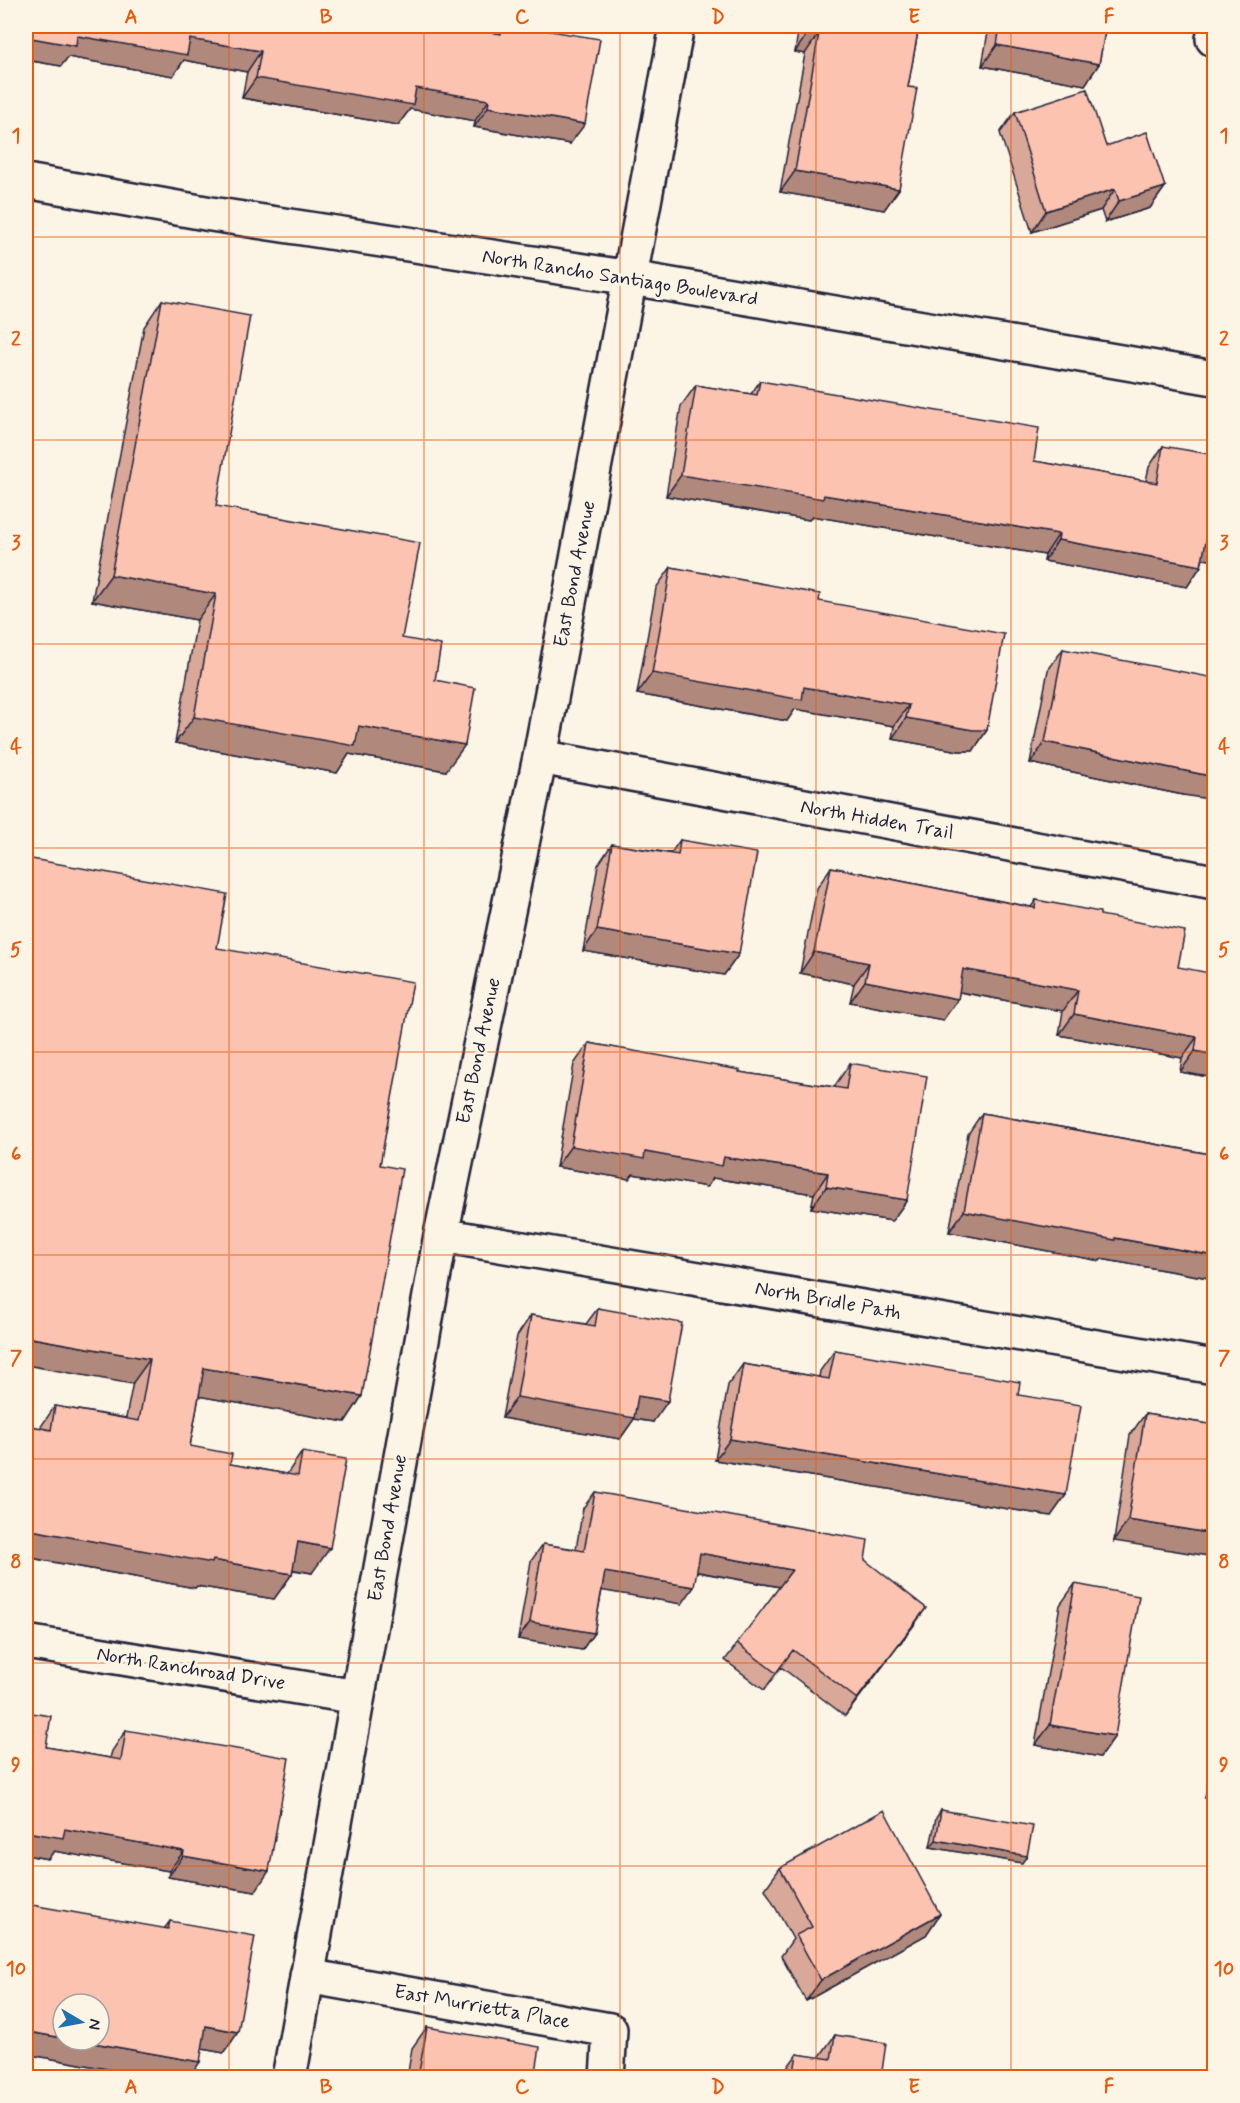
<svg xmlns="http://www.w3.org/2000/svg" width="1240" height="2103" viewBox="0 0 1240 2103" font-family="Mynerve,sans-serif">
<rect width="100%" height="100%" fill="#fcf5e5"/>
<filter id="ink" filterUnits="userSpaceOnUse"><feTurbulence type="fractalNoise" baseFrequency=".0167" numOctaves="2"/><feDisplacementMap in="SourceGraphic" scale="12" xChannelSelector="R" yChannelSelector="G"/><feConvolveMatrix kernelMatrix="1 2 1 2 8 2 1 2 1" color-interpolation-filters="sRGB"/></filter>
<g filter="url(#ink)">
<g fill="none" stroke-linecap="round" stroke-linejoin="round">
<defs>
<path id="minor" d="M 1213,39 L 1214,33
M 26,181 L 211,214 L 631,278 L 1214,378
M 540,757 L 1214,882
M 441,1235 L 1214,1367
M 26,1642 L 357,1697
M 307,1976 L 610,2030 L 607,2078
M 289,2078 L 441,1235 L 540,757 L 677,26"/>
</defs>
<!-- minor casing -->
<use href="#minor" stroke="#22223b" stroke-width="38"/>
<!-- minor -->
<use href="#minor" stroke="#fcf5e5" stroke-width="33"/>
</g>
<!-- wall -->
<path fill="#d9a898" stroke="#22223b" stroke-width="1.5" d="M 26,26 L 490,32 L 491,26 L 539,26 L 538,29 L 570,144 L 474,127 L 475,121 L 410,109 L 398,125 L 242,98 L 247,72 L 184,60 L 173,76 L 68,57 L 61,66 L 26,60 Z
M 799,26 L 919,26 L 908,87 L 899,189 L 884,210 L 780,192 L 805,54 L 795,52 Z
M 989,26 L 1106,26 L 1099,64 L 1085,85 L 982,66 Z
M 1015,112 L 1106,146 L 1165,187 L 1150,208 L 1105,222 L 1101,210 L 1032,232 L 1000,133 Z
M 162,300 L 216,506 L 402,638 L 435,680 L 446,771 L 349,754 L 337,773 L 175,743 L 197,620 L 92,601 L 144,327 Z
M 760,381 L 1034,461 L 1146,481 L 1149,467 L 1163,446 L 1203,559 L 1201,566 L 1187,587 L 1044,561 L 1045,555 L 812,516 L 809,520 L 666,496 L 681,406 L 696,385 L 751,394 Z
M 671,567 L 819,601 L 987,730 L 973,751 L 959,751 L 892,739 L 894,726 L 795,709 L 787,721 L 637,694 L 656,588 Z
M 1063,649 L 1183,795 L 1030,763 L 1048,670 Z
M 680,840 L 739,954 L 724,975 L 583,951 L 598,865 L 612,844 L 671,853 Z
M 831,867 L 1031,907 L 1036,900 L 1100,915 L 1178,967 L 1215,1078 L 1180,1072 L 1182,1058 L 1059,1035 L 1063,1011 L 959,992 L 958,999 L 943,1020 L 850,1002 L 854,984 L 800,973 L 817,888 Z
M 217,948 L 380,1165 L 362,1396 L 345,1422 L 199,1396 L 190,1446 L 230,1464 L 287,1474 L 302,1452 L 312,1573 L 293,1570 L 292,1574 L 274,1599 L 197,1586 L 195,1588 L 26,1557 L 26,1425 L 40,1428 L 55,1406 L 126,1418 Z
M 589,1043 L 739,1072 L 835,1087 L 836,1084 L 850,1063 L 907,1200 L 892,1221 L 811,1208 L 814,1194 L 713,1178 L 707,1187 L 633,1174 L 629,1179 L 556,1167 L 574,1064 Z
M 982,1113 L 1215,1155 L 1215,1279 L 1101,1259 L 1100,1261 L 949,1232 L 968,1134 Z
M 598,1308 L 653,1422 L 634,1419 L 620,1439 L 502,1418 L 517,1336 L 531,1315 L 586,1324 Z
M 835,1350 L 1018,1395 L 1066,1495 L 1051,1516 L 715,1460 L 728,1385 L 743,1364 L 819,1377 L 820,1371 Z
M 1145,1414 L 1215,1425 L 1114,1541 L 1130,1435 Z
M 595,1492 L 865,1560 L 914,1625 L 845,1716 L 781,1667 L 764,1690 L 725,1660 L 780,1587 L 697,1572 L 682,1604 L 602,1590 L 594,1633 L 582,1650 L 518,1639 L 531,1561 L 543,1544 L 576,1549 L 583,1508 Z
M 1075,1584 L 1115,1736 L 1100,1757 L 1035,1745 L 1060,1605 Z
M 26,1712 L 46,1747 L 110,1758 L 112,1751 L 126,1730 L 255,1892 L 168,1877 L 169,1871 L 54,1851 L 48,1859 L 26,1855 Z
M 1215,1743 L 1215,1800 L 1205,1798 Z
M 941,1810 L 1022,1863 L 930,1847 L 936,1818 Z
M 780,1868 L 940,1914 L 926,1935 L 806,2001 L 781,1956 L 793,1939 L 765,1889 Z
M 170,1921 L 238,2032 L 224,2053 L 202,2049 L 189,2078 L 156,2078 L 26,2054 L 164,1929 Z
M 427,2027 L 535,2078 L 407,2078 L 412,2048 Z
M 835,2035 L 881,2078 L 782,2078 L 782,2075 L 797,2054 L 820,2058 L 820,2056 Z"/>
<!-- shaded-wall -->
<path fill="#b0887c" stroke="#22223b" stroke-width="1.5" d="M 809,31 L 819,33 L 805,54 L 795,52 Z
M 77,36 L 190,39 L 261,51 L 247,72 L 184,60 L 173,76 L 68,57 L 61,66 L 26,60 L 26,37 Z
M 997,45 L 1099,64 L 1085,85 L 982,66 Z
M 256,78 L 416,88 L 489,100 L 475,121 L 410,109 L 398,125 L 242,98 Z
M 488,107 L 585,124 L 570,144 L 474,127 Z
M 795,171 L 899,189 L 884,210 L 780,192 Z
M 1165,187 L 1150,208 L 1105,222 L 1119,201 Z
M 1115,189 L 1101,210 L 1032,232 L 1046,211 Z
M 681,475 L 824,495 L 1059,534 L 1045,555 L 812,516 L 809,520 L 666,496 Z
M 1207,536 L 1215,537 L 1215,561 L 1192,557 Z
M 1058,540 L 1201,566 L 1187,587 L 1044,561 Z
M 111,575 L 216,594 L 197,620 L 92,601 Z
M 652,673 L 804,687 L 909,705 L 894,726 L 795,709 L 787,721 L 637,694 Z
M 194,717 L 359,726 L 465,745 L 446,771 L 349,754 L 337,773 L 175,743 Z
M 906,718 L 987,730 L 973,751 L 959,751 L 892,739 Z
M 1045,742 L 1215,777 L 1215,800 L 1183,795 L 1030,763 Z
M 597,930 L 739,954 L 724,975 L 583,951 Z
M 814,952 L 869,963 L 854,984 L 800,973 Z
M 963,969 L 1078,990 L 1063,1011 L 949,990 Z
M 865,981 L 958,999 L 943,1020 L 850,1002 Z
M 1074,1014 L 1197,1037 L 1182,1058 L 1059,1035 Z
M 1195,1051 L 1215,1055 L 1215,1078 L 1180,1072 Z
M 571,1146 L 645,1152 L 724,1157 L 828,1173 L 814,1194 L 713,1178 L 707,1187 L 633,1174 L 629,1179 L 556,1167 Z
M 826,1187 L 907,1200 L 892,1221 L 811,1208 Z
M 964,1211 L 1215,1256 L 1215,1279 L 1101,1259 L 1100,1261 L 949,1232 Z
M 26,1337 L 150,1359 L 132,1384 L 26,1365 Z
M 204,1368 L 362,1396 L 345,1422 L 186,1394 Z
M 638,1396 L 668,1401 L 653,1422 L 634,1419 L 620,1439 L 502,1418 L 517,1397 Z
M 730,1439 L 1066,1495 L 1051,1516 L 715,1460 Z
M 1128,1520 L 1215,1534 L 1215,1557 L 1114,1541 Z
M 26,1529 L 213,1560 L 292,1574 L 274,1599 L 197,1586 L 195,1588 L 26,1557 Z
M 298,1542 L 330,1548 L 312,1573 L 280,1567 Z
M 700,1553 L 792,1570 L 781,1587 L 688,1570 Z
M 605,1572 L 694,1587 L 682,1604 L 593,1589 Z
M 926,1608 L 914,1625 L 845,1716 L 857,1699 Z
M 530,1622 L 594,1633 L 582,1650 L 518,1639 Z
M 1050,1725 L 1115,1736 L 1100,1757 L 1035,1745 Z
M 1215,1784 L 1215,1800 L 1205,1798 Z
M 65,1829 L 184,1851 L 169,1871 L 54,1851 L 48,1859 L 26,1855 L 26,1832 Z
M 936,1840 L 1027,1856 L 1022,1863 L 930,1847 Z
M 183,1856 L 269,1871 L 255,1892 L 168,1877 Z
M 940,1914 L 926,1935 L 806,2001 L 821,1980 Z
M 206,2026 L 238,2032 L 224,2053 L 191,2047 Z
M 29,2032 L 63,2038 L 63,2040 L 77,2040 L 200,2062 L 189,2078 L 156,2078 L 26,2054 L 26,2034 Z"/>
<!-- building -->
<path fill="#fcc3b1" stroke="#22223b" stroke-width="1.5" d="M 26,26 L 453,26 L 501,34 L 502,26 L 539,26 L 538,29 L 600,39 L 585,124 L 488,107 L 489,100 L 416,88 L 413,105 L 256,78 L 261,51 L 190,39 L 187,55 L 77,36 L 76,46 L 26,37 Z
M 810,26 L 919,26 L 908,87 L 917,88 L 899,189 L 795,171 L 819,33 L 809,31 Z
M 1000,26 L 1106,26 L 1099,64 L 997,45 Z
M 1087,89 L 1106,146 L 1147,132 L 1165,187 L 1119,201 L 1115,189 L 1046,211 L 1015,112 Z
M 162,300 L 250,316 L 216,506 L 420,543 L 402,638 L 441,645 L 435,680 L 475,688 L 465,745 L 359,726 L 355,746 L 194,717 L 216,594 L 111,575 Z
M 760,381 L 1039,428 L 1034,461 L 1157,483 L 1163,446 L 1215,455 L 1215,537 L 1207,536 L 1201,566 L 1058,540 L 1059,534 L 824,495 L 823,499 L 681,475 L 696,385 L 757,395 Z
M 671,567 L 820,594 L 819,601 L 1004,634 L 987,730 L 973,730 L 906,718 L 909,705 L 804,687 L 802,700 L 652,673 Z
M 1063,649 L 1215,678 L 1215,777 L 1045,742 Z
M 680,840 L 757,853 L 739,954 L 597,930 L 612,844 L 678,855 Z
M 26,858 L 227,894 L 217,948 L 413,982 L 380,1165 L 402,1169 L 362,1396 L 204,1368 L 190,1446 L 232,1454 L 230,1464 L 298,1476 L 302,1452 L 346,1459 L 330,1548 L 298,1542 L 292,1574 L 213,1560 L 212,1563 L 26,1529 L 26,1425 L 51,1430 L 55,1406 L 139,1421 L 150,1359 L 26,1337 Z
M 831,867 L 1035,908 L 1036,900 L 1100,912 L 1100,915 L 1185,931 L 1178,967 L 1215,974 L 1215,1055 L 1195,1051 L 1197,1037 L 1074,1014 L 1078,990 L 963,969 L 958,999 L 865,981 L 869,963 L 814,952 Z
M 589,1043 L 740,1070 L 739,1072 L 846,1089 L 850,1063 L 927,1076 L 907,1200 L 826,1187 L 828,1173 L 724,1157 L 722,1166 L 645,1152 L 644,1159 L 571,1146 Z
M 982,1113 L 1215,1155 L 1215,1256 L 1115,1238 L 1115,1240 L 964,1211 Z
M 598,1308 L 682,1323 L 668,1401 L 638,1396 L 634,1418 L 517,1397 L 531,1315 L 595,1326 Z
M 835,1350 L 1020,1382 L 1018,1395 L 1081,1405 L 1066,1495 L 730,1439 L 743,1364 L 829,1379 Z
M 1145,1414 L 1215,1425 L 1215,1534 L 1128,1520 Z
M 595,1492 L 868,1540 L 865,1560 L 926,1608 L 857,1699 L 793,1650 L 776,1673 L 737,1643 L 792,1570 L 700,1553 L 694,1587 L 605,1572 L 594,1633 L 530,1622 L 543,1544 L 584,1551 Z
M 1075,1584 L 1139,1596 L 1115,1736 L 1050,1725 Z
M 26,1712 L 51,1716 L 46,1747 L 121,1760 L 126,1730 L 289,1758 L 269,1871 L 183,1856 L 184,1851 L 65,1829 L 63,1838 L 26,1832 Z
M 884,1810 L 940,1914 L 821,1980 L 796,1935 L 812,1927 L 780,1868 Z
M 941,1810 L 1033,1826 L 1027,1856 L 936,1840 Z
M 26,1904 L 168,1929 L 170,1921 L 255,1936 L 238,2032 L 206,2026 L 200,2062 L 77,2040 L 99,2040 L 99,2004 L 63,2004 L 63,2038 L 29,2032 L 28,2034 L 26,2034 Z
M 427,2027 L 540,2047 L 535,2078 L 418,2078 Z
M 835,2035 L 886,2043 L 881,2078 L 793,2078 L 797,2054 L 831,2059 Z"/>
</g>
<!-- grid -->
<path fill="none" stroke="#e8590c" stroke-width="1.5" stroke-opacity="0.55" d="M 229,26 L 229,2078M 424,26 L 424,2078M 620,26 L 620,2078M 816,26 L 816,2078M 1011,26 L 1011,2078M 26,237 L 1214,237M 26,440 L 1214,440M 26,644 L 1214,644M 26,848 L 1214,848M 26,1052 L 1214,1052M 26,1255 L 1214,1255M 26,1459 L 1214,1459M 26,1663 L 1214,1663M 26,1866 L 1214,1866"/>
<g text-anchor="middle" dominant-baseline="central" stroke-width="6" stroke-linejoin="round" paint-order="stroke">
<!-- street labels -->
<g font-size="20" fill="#22223b" stroke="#fcf5e5">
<text transform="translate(620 278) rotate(9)">North Rancho Santiago Boulevard</text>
<text transform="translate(575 574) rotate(-79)">East Bond Avenue</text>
<text transform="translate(877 820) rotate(10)">North Hidden Trail</text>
<text transform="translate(479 1051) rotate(-78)">East Bond Avenue</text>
<text transform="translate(828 1301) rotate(10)">North Bridle Path</text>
<text transform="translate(388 1528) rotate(-80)">East Bond Avenue</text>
<text transform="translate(191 1669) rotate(9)">North Ranchroad Drive</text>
<text transform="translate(482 2007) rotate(10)">East Murrietta Place</text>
</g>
</g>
<!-- margin -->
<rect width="1240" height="2103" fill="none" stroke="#fcf5e5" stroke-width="66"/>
<!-- north arrow -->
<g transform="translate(81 2022) rotate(100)"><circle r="28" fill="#fcf5e5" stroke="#a5a1a1" stroke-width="1.5"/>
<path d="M0-4.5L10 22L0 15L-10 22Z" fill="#1f6fb2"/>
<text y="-9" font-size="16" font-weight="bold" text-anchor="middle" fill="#22223b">N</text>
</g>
<rect x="33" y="33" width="1174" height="2037" fill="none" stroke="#e8590c" stroke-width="2"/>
<g font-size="20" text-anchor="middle" font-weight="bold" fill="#e8590c">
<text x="131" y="23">A</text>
<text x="326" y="23">B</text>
<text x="522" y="23">C</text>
<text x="718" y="23">D</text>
<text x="914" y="23">E</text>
<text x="1109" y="23">F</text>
<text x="16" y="142">1</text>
<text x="1224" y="142">1</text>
<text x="16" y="345">2</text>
<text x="1224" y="345">2</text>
<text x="16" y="549">3</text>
<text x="1224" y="549">3</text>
<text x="16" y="753">4</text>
<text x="1224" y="753">4</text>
<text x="16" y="956">5</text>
<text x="1224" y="956">5</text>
<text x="16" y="1160">6</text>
<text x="1224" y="1160">6</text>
<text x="16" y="1364">7</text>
<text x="1224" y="1364">7</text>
<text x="16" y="1568">8</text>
<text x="1224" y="1568">8</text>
<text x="16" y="1771">9</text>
<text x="1224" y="1771">9</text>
<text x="16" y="1975">10</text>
<text x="1224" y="1975">10</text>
<text x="131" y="2093">A</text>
<text x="326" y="2093">B</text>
<text x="522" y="2093">C</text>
<text x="718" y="2093">D</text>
<text x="914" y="2093">E</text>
<text x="1109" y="2093">F</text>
</g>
</svg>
